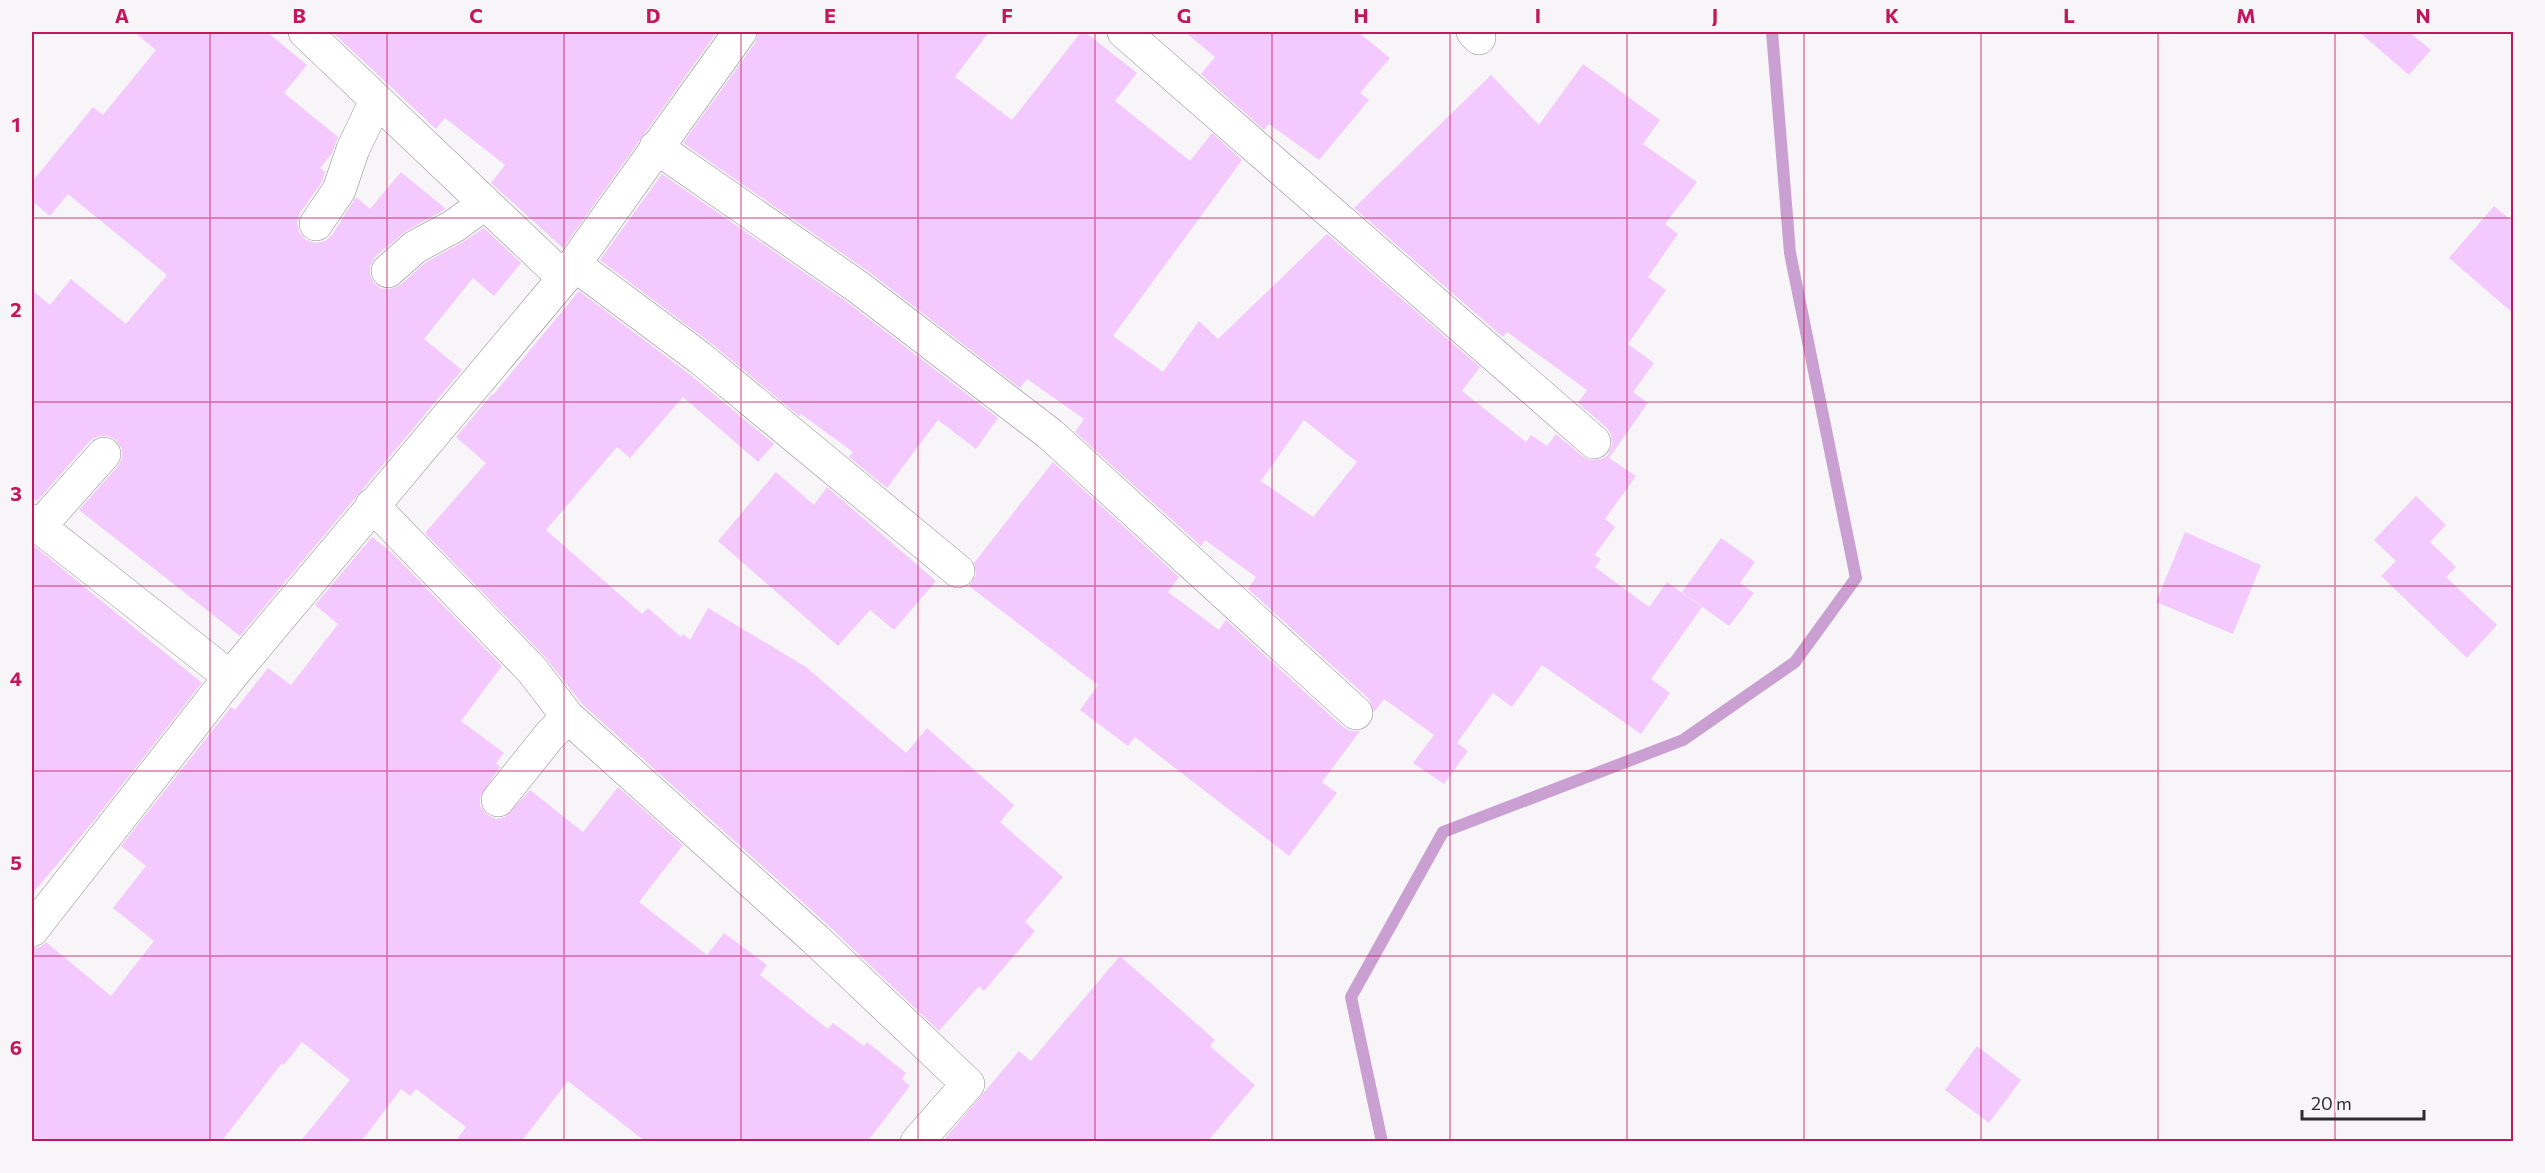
<svg xmlns="http://www.w3.org/2000/svg" width="2545" height="1173" viewBox="0 0 2545 1173" font-family="Commissioner,sans-serif">
<rect width="100%" height="100%" fill="#f7f5f7"/>
<g fill="none" stroke-linecap="round" stroke-linejoin="round">
<!-- stream -->
<path stroke="#caa0d3" stroke-width="12" d="M 1382,1142 L 1351,997 L 1443,832 L 1683,740 L 1795,662 L 1856,578 L 1790,253 L 1772,32"/>
</g>
<!-- building -->
<path fill="#f4c9fe" fill-rule="evenodd" d="M 134,32 L 267,32 L 307,65 L 284,93 L 338,137 L 332,153 L 320,168 L 325,172 L 322,182 L 300,213 L 297,222 L 299,232 L 306,240 L 315,243 L 325,241 L 332,235 L 356,197 L 370,209 L 401,172 L 446,209 L 406,231 L 375,257 L 370,266 L 370,275 L 374,283 L 382,289 L 391,289 L 400,285 L 426,262 L 463,242 L 484,228 L 521,263 L 494,296 L 473,278 L 424,339 L 462,370 L 240,636 L 79,510 L 118,466 L 122,458 L 122,449 L 116,440 L 108,436 L 99,436 L 90,441 L 37,501 L 32,496 L 32,290 L 50,305 L 71,279 L 126,324 L 167,275 L 68,194 L 50,216 L 32,201 L 32,182 L 93,107 L 103,115 L 156,50 Z
M 332,32 L 717,32 L 563,248 L 491,183 L 505,165 L 445,118 L 436,129 Z
M 758,32 L 989,32 L 955,77 L 1012,120 L 1081,32 L 1085,32 L 1137,73 L 1115,101 L 1190,161 L 1212,133 L 1242,160 L 1113,336 L 1163,372 L 1199,321 L 1218,339 L 1327,234 L 1480,367 L 1462,391 L 1526,442 L 1531,435 L 1547,446 L 1556,434 L 1582,456 L 1591,460 L 1601,459 L 1608,455 L 1612,445 L 1611,435 L 1607,428 L 1578,403 L 1587,390 L 1507,332 L 1503,337 L 1354,208 L 1491,75 L 1539,125 L 1583,64 L 1660,120 L 1643,144 L 1697,182 L 1665,224 L 1678,234 L 1648,277 L 1666,290 L 1628,344 L 1654,363 L 1633,392 L 1648,403 L 1609,458 L 1636,476 L 1605,519 L 1615,527 L 1595,555 L 1601,559 L 1595,567 L 1649,607 L 1667,582 L 1702,607 L 1651,679 L 1670,693 L 1641,734 L 1542,665 L 1512,707 L 1493,693 L 1457,743 L 1468,751 L 1444,784 L 1413,763 L 1434,735 L 1384,699 L 1374,712 L 1369,699 L 1248,589 L 1256,577 L 1205,540 L 1201,546 L 1075,432 L 1084,419 L 1027,379 L 1020,388 L 869,272 L 683,143 L 755,43 ZM 1304,420 L 1357,462 L 1313,517 L 1261,481 Z
M 1185,32 L 1358,32 L 1390,58 L 1360,93 L 1369,100 L 1319,160 L 1269,124 L 1264,130 L 1201,74 L 1215,57 Z
M 2359,32 L 2409,32 L 2431,50 L 2409,75 Z
M 662,174 L 847,302 L 998,418 L 976,449 L 938,420 L 887,488 L 849,457 L 853,452 L 801,414 L 799,416 L 712,344 L 600,260 Z
M 2494,206 L 2514,223 L 2514,314 L 2449,258 Z
M 579,291 L 688,373 L 774,444 L 758,462 L 683,397 L 630,458 L 617,447 L 546,530 L 642,614 L 648,608 L 681,637 L 683,634 L 690,640 L 708,608 L 806,667 L 906,753 L 927,728 L 1014,805 L 1000,822 L 1063,877 L 1025,922 L 1035,931 L 984,991 L 979,986 L 939,1031 L 828,925 L 582,704 L 545,657 L 425,533 L 486,463 L 456,437 L 492,394 L 493,395 Z
M 1053,462 L 1179,577 L 1168,592 L 1219,630 L 1226,620 L 1343,727 L 1351,731 L 1360,731 L 1322,782 L 1337,793 L 1289,856 L 1135,737 L 1128,746 L 1080,710 L 1098,685 L 969,586 L 976,575 L 974,563 Z
M 776,472 L 814,505 L 827,487 L 936,581 L 894,630 L 870,610 L 838,646 L 718,541 Z
M 2416,496 L 2446,525 L 2430,542 L 2456,567 L 2446,577 L 2497,625 L 2467,658 L 2381,576 L 2396,561 L 2374,540 Z
M 2185,532 L 2261,565 L 2233,634 L 2156,602 Z
M 372,537 L 391,552 L 502,666 L 461,721 L 504,753 L 496,763 L 500,767 L 480,797 L 480,806 L 486,814 L 496,819 L 505,817 L 530,790 L 583,832 L 618,787 L 683,845 L 639,902 L 707,955 L 724,933 L 767,965 L 760,975 L 828,1029 L 833,1023 L 864,1046 L 867,1042 L 906,1073 L 902,1079 L 910,1086 L 867,1142 L 646,1142 L 568,1081 L 521,1142 L 455,1142 L 466,1127 L 416,1089 L 410,1096 L 401,1089 L 361,1142 L 300,1142 L 350,1080 L 302,1042 L 284,1065 L 282,1063 L 221,1142 L 32,1142 L 32,948 L 40,947 L 46,942 L 111,996 L 154,941 L 113,908 L 146,866 L 121,846 L 231,707 L 235,710 L 268,668 L 291,685 L 338,624 L 315,605 Z
M 1721,538 L 1755,562 L 1740,583 L 1754,593 L 1729,626 L 1682,592 Z
M 32,544 L 202,683 L 92,823 L 32,894 Z
M 1120,956 L 1215,1040 L 1210,1046 L 1255,1085 L 1207,1142 L 942,1142 L 1019,1051 L 1031,1061 Z
M 1977,1046 L 2021,1080 L 1989,1123 L 1945,1090 Z"/>
<g fill="none" stroke-linecap="round" stroke-linejoin="round">
<defs>
<path id="minor" d="M 305,32 L 564,278
M 1124,32 L 1594,442
M 1473,32 L 1479,38
M 656,147 L 858,287 L 1050,434 L 1356,713
M 316,224 L 339,190 L 353,149 L 376,101
M 574,264 L 700,358 L 958,571
M 388,271 L 415,247 L 454,226 L 484,204
M 372,505 L 532,670 L 568,717 L 815,939 L 968,1084 L 917,1142
M 32,521 L 230,677
M 39,527 L 104,454
M 498,800 L 550,735 L 568,717"/>
<path id="major" d="M 32,930 L 230,677 L 564,278 L 740,32"/>
</defs>
<!-- minor casing -->
<use href="#minor" stroke="#8b898c" stroke-width="34"/>
<!-- major casing -->
<use href="#major" stroke="#8b898c" stroke-width="34"/>
<!-- minor -->
<use href="#minor" stroke="#fff" stroke-width="33"/>
<!-- major -->
<use href="#major" stroke="#fff" stroke-width="33"/>
</g>
<!-- grid -->
<path fill="none" stroke="#c2185b" stroke-width="1.5" stroke-opacity="0.55" d="M 210,32 L 210,1142M 387,32 L 387,1142M 564,32 L 564,1142M 741,32 L 741,1142M 918,32 L 918,1142M 1095,32 L 1095,1142M 1272,32 L 1272,1142M 1450,32 L 1450,1142M 1627,32 L 1627,1142M 1804,32 L 1804,1142M 1981,32 L 1981,1142M 2158,32 L 2158,1142M 2335,32 L 2335,1142M 32,218 L 2514,218M 32,402 L 2514,402M 32,586 L 2514,586M 32,771 L 2514,771M 32,956 L 2514,956"/>
<!-- border -->
<rect width="2545" height="1173" fill="none" stroke="#f7f5f7" stroke-width="66"/>
<!-- scale -->
<path d="M2302 1110v9h122v-9" fill="none" stroke="#2e2d2e" stroke-width="3"/>
<text x="2311" y="1110" font-size="18" fill="#2e2d2e" stroke="#f7f5f7" stroke-width="4.5" paint-order="stroke">20 m</text>
<rect x="33" y="33" width="2479" height="1107" fill="none" stroke="#c2185b" stroke-width="2"/>
<g font-size="20" text-anchor="middle" font-weight="bold" fill="#c2185b">
<text x="122" y="23">A</text>
<text x="299" y="23">B</text>
<text x="476" y="23">C</text>
<text x="653" y="23">D</text>
<text x="830" y="23">E</text>
<text x="1007" y="23">F</text>
<text x="1184" y="23">G</text>
<text x="1361" y="23">H</text>
<text x="1538" y="23">I</text>
<text x="1715" y="23">J</text>
<text x="1892" y="23">K</text>
<text x="2069" y="23">L</text>
<text x="2246" y="23">M</text>
<text x="2423" y="23">N</text>
<text x="16" y="132">1</text>
<text x="16" y="317">2</text>
<text x="16" y="501">3</text>
<text x="16" y="686">4</text>
<text x="16" y="870">5</text>
<text x="16" y="1055">6</text>
</g>
</svg>
